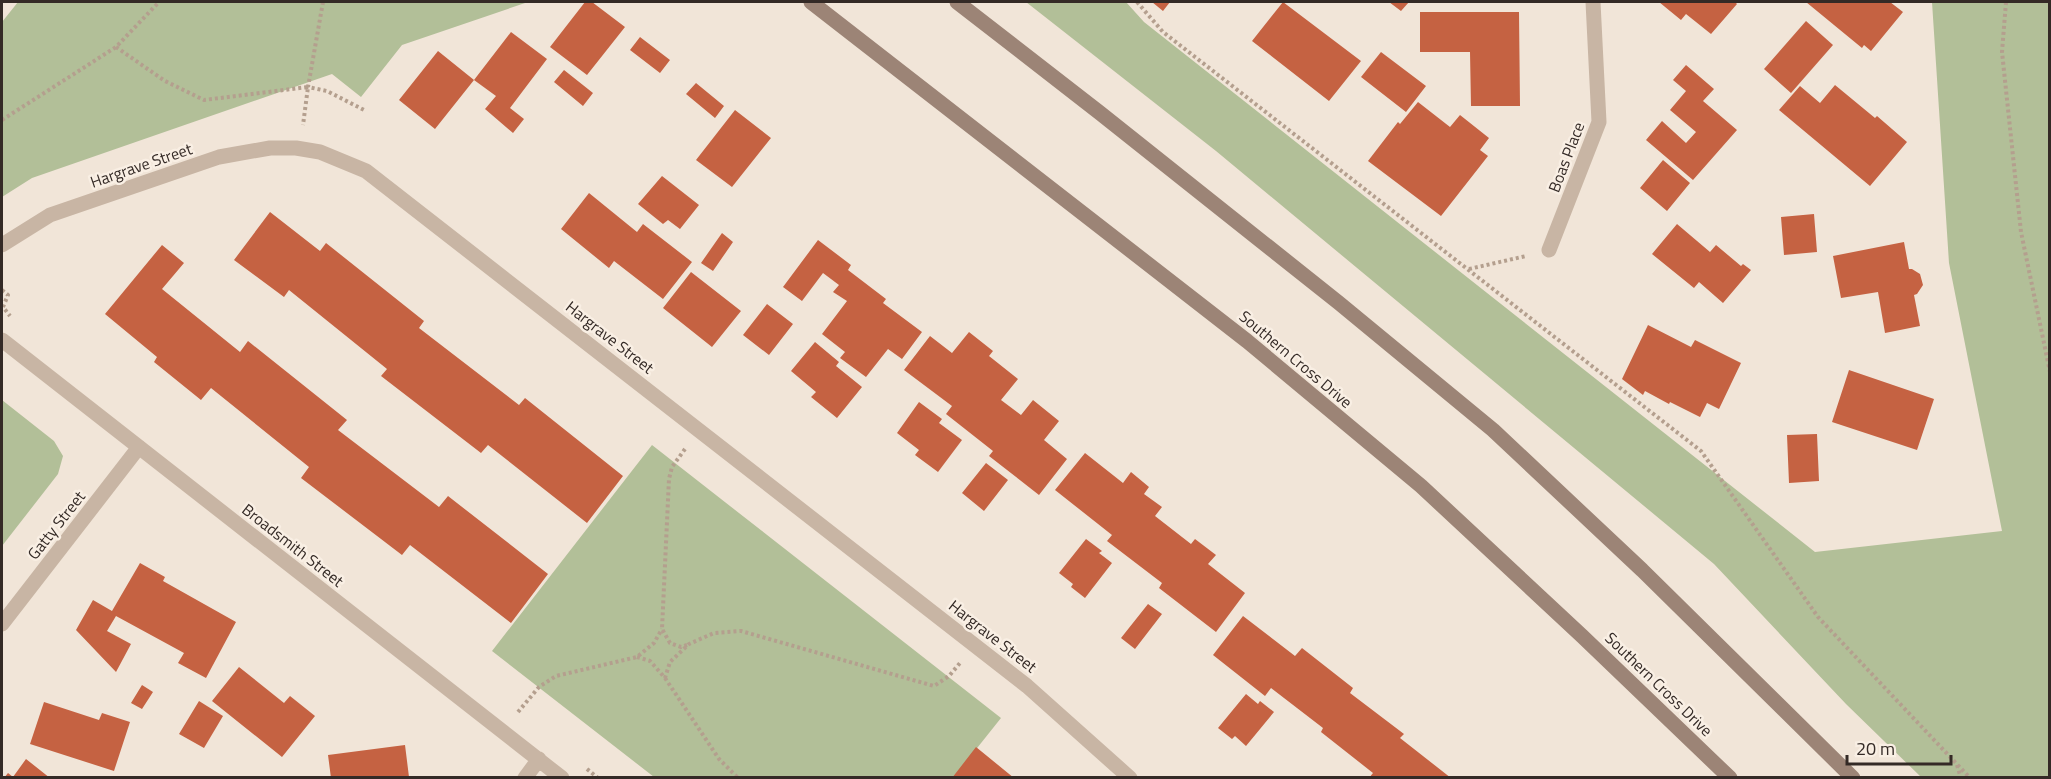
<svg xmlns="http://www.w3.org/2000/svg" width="2051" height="779" viewBox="0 0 2051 779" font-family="'Titillium Web',sans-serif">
<rect width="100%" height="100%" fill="#f1e5d8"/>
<!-- green -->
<path fill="#b2bf98" d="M 18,2 L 528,2 L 402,45 L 361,97 L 332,74 L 32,178 L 2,197 L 2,22 Z
M 1026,2 L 1126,2 L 1144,22 L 1815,552 L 2002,531 L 1949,263 L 1932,2 L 2049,2 L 2049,777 L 1921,777 L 1846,704 L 1714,564 L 1216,151 Z
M 2,400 L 54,441 L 63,456 L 58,474 L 2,546 Z
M 652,445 L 1001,718 L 954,777 L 654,777 L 492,651 Z"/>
<!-- building -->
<path fill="#c56242" d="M 585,2 L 592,2 L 625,27 L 587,75 L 550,47 Z
M 1152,2 L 1170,2 L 1163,11 Z
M 1283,2 L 1361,61 L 1329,101 L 1252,41 Z
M 1389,2 L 1409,2 L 1401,11 Z
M 1659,2 L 1735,2 L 1737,4 L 1711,34 L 1686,14 L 1681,20 Z
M 1806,2 L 1890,2 L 1903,12 L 1871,51 L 1864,45 L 1862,48 Z
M 1420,12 L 1519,12 L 1520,106 L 1471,106 L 1470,52 L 1420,52 Z
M 1806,21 L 1833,45 L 1791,93 L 1764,69 Z
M 511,32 L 547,59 L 510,108 L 524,119 L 513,133 L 485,109 L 496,96 L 474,80 Z
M 640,37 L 670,60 L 660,73 L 630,50 Z
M 438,51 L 474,80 L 435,129 L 399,100 Z
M 1381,52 L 1426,86 L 1406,112 L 1361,77 Z
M 1686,65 L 1714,89 L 1703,101 L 1737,130 L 1693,180 L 1646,140 L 1662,121 L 1686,143 L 1696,132 L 1670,110 L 1686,91 L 1673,80 Z
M 564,70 L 593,93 L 583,106 L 554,82 Z
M 696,83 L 724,106 L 715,118 L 686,94 Z
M 1835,85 L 1875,118 L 1877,116 L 1907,142 L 1870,186 L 1779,110 L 1800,86 L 1820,103 Z
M 1418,102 L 1450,127 L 1460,115 L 1489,138 L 1480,150 L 1488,156 L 1441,216 L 1368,161 L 1398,122 L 1400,124 Z
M 735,110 L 771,138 L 732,187 L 696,160 Z
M 1663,160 L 1690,183 L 1667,211 L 1640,188 Z
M 662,176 L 699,205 L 680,229 L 668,220 L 663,224 L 638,204 Z
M 589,193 L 637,232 L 643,224 L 692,262 L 663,299 L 614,261 L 609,268 L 561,229 Z
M 270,212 L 320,251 L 326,243 L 424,321 L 419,328 L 519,405 L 525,398 L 623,476 L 587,523 L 488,445 L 481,453 L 381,376 L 387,369 L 289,290 L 284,297 L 234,260 Z
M 1814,214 L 1817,252 L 1784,255 L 1781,217 Z
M 1677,224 L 1710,252 L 1716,245 L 1741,266 L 1743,264 L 1751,270 L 1723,303 L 1699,282 L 1694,288 L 1652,254 Z
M 722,233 L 733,242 L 713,271 L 701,263 Z
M 818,240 L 851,265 L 848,270 L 886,299 L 883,303 L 922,332 L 902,359 L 888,349 L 866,377 L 840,358 L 845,352 L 822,334 L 847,301 L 833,292 L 839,285 L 823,273 L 802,301 L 783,287 Z
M 1904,242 L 1909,269 L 1912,269 L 1920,274 L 1923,285 L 1917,294 L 1914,295 L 1920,326 L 1885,333 L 1878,292 L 1841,298 L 1833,256 Z
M 162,245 L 184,263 L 162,289 L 240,352 L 248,341 L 347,420 L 338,430 L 439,507 L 448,496 L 548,574 L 511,623 L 410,545 L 402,555 L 301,478 L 309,467 L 211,388 L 201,400 L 154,362 L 157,357 L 105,314 Z
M 691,272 L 741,311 L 712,347 L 663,308 Z
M 767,304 L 793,324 L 769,355 L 743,335 Z
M 1648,325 L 1691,347 L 1695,340 L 1741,363 L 1719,409 L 1707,403 L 1700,417 L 1670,402 L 1669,404 L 1645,391 L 1643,395 L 1622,379 Z
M 969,332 L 993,351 L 989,356 L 1018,379 L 1001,400 L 1021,415 L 1033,400 L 1059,421 L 1044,440 L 1067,459 L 1039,495 L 989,456 L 993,451 L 946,414 L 952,406 L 904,370 L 930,336 L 952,353 Z
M 815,342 L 839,362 L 836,366 L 862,387 L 837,418 L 811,397 L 816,392 L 791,371 Z
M 1849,370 L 1934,399 L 1917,450 L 1832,422 Z
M 919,402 L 942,419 L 939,423 L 962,440 L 938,472 L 915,455 L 919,450 L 897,433 Z
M 1817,434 L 1819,481 L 1789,483 L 1787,435 Z
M 1085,453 L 1123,483 L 1131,472 L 1149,487 L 1144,494 L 1162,507 L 1155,516 L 1191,544 L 1195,539 L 1216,555 L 1208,564 L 1245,593 L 1216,632 L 1159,588 L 1162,583 L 1107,541 L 1112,535 L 1055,490 Z
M 986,463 L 1008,480 L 984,511 L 962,493 Z
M 1086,539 L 1102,551 L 1099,553 L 1112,563 L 1085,598 L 1071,587 L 1073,584 L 1059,573 Z
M 140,563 L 165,577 L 163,581 L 236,622 L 206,678 L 178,663 L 184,653 L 116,616 L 107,631 L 131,644 L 116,672 L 76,630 L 93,600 L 112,611 Z
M 1148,604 L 1162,614 L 1135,649 L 1121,638 Z
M 1243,616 L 1295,656 L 1302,648 L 1353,688 L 1350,693 L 1404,734 L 1400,738 L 1451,778 L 1369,778 L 1373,773 L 1321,732 L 1323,728 L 1271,688 L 1265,696 L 1213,655 Z
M 239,667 L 284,703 L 290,696 L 315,716 L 282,757 L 212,701 Z
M 142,685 L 153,692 L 142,709 L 131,703 Z
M 1246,694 L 1258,704 L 1260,701 L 1274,712 L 1246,746 L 1235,736 L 1232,739 L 1218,728 Z
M 199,701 L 223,716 L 204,748 L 179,734 Z
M 44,702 L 99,720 L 102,713 L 130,722 L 114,771 L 30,744 Z
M 405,745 L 409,777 L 331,778 L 328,755 Z
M 976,747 L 1014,778 L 952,778 Z
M 26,759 L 50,778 L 4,778 L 8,773 L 13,777 Z"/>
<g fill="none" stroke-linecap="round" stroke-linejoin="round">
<!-- path -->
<path stroke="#b49f8e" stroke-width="4" stroke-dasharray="3 3" stroke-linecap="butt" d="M 323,2 L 308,87 L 327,91 L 366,111
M 1137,2 L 1163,32 L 1701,451 L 1818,617 L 1970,778
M 2006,2 L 2002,52 L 2021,232 L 2050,372
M 116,47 L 165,81 L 204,100 L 308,87 L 303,125
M 2,120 L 116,47 L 159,2
M 1469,269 L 1526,256
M 2,290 L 8,295 L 3,307 L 10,316
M 685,449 L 672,467 L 669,479 L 662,629 L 670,643 L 681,647 L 687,645
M 637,657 L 650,661 L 665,678 L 670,662 L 689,644 L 714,633 L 741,631 L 934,686 L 949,676 L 960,663
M 665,678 L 719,759 L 738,778
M 518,712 L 539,687 L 556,676 L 637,657 L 654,643 L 662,629
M 1957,765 L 1961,778
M 587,769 L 598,778"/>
<!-- minor -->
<path stroke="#c8b5a4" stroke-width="15" d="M 2,245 L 50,215 L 219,157 L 270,148 L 296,148 L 320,152 L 366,171 L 1027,686 L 1130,778
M 1549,250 L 1599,122 L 1593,2
M 2,340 L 562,778
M 2,624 L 139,447
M 525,778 L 539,759"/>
<!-- secondary -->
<path stroke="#9c8476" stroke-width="15" d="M 811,2 L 1247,341 L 1421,486 L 1582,636 L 1730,778
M 957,2 L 1100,113 L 1339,303 L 1493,430 L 1642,570 L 1853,778"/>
</g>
<g text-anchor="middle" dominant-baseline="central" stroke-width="5" stroke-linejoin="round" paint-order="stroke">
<!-- street labels -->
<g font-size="16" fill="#342a26" stroke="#f9efe4">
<text transform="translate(1566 157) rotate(-69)">Boas Place</text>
<text transform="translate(141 165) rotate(-19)">Hargrave Street</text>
<text transform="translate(610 337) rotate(38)">Hargrave Street</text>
<text transform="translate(1296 359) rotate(40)">Southern Cross Drive</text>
<text transform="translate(56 525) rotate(-52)">Gatty Street</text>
<text transform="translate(293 545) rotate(38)">Broadsmith Street</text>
<text transform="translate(993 636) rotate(38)">Hargrave Street</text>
<text transform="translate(1659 684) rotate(44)">Southern Cross Drive</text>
</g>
</g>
<!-- border -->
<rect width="2051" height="779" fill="none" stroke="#342a26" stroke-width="6"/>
<!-- scale -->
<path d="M1847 755v9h104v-9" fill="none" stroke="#342a26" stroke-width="3"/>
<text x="1856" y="755" font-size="18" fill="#342a26" stroke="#f9efe4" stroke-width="4.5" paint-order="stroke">20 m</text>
</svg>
